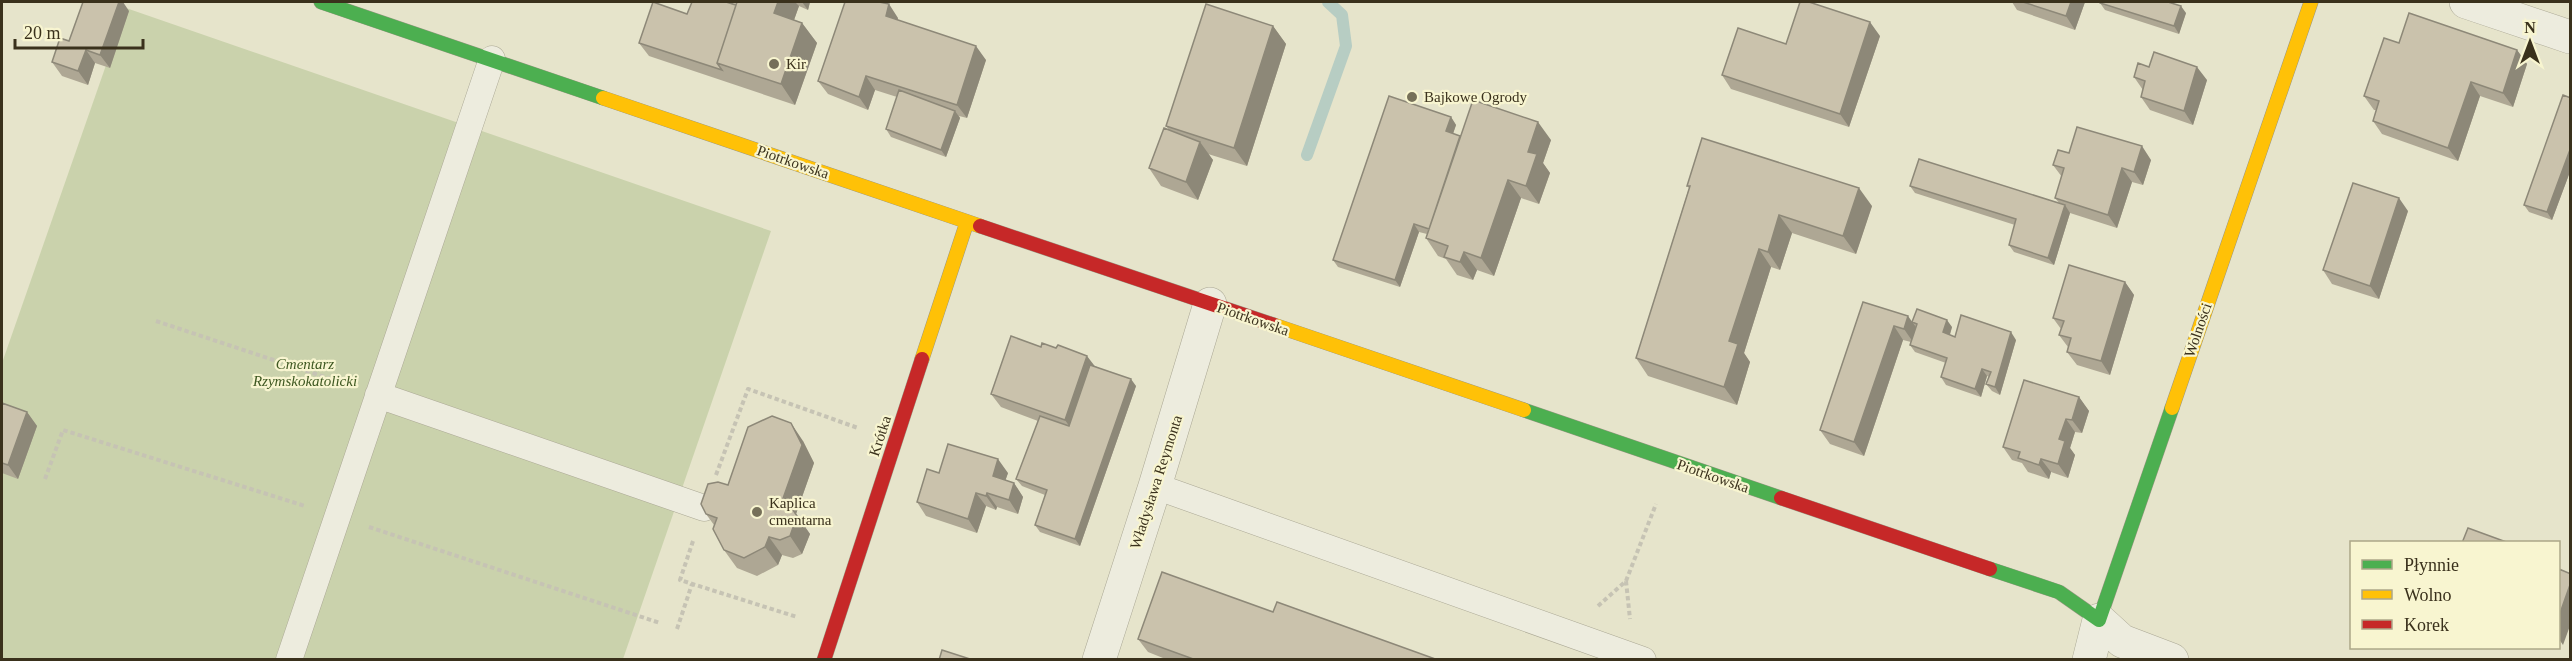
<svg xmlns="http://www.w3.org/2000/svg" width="2572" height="661" viewBox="0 0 2572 661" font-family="'Times New Roman',serif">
<rect width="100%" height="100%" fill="#e6e4cb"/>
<!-- cemetery -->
<path fill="#cad2ac" d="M 126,8 L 771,231 L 623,659 L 2,660 L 2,363 Z"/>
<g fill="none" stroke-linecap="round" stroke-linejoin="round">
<!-- stream -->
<path stroke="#b7cdc3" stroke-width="12" d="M 1307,155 L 1346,46 L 1342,15 L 1328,2"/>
<defs>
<path id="lane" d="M 378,395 L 704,508
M 1155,486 L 1643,660
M 289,660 L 492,59"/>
<path id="street" d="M 2466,2 L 2570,37
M 1099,660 L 1155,486 L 1210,304
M 2089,660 L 2099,620 L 2122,641 L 2172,660"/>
<path id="fast" d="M 321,2 L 603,98
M 1524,410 L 1781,498
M 1990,569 L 2059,592 L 2099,620 L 2172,408"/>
<path id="slow" d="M 603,98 L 980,226
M 1274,325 L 1524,410
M 922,359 L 967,222
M 2172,408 L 2311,2"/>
<path id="jam" d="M 980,226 L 1274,325
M 1781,498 L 1990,569
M 824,660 L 922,359"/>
</defs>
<!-- lane casing -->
<use href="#lane" stroke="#aba895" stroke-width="27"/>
<!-- street casing -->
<use href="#street" stroke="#aba895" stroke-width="34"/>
<!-- fast casing -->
<use href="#fast" stroke="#9a9785" stroke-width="15"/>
<!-- slow casing -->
<use href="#slow" stroke="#9a9785" stroke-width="15"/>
<!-- jam casing -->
<use href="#jam" stroke="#9a9785" stroke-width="15"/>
<!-- path -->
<path stroke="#c6c3b4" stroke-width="4" stroke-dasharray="4.5 3" stroke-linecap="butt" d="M 156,321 L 346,384
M 716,475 L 748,389 L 858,428
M 45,479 L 63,430 L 305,506
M 369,527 L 660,623
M 693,541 L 680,580 L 797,617
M 1626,581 L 1630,619
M 1598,606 L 1626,581 L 1656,504
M 677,629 L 692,584"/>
<!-- lane -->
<use href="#lane" stroke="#edecde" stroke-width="26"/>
<!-- street -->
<use href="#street" stroke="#edecde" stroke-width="33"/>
<!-- fast -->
<use href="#fast" stroke="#4caf50" stroke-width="14"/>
<!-- slow -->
<use href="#slow" stroke="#ffc107" stroke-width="14"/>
<!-- jam -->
<use href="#jam" stroke="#c62828" stroke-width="14"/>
</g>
<!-- wall -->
<path fill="#aea794" d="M 692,2 L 810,2 L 808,10 L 799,6 L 794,20 L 802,23 L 817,43 L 795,105 L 649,56 L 639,43 L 687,14 Z
M 2012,2 L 2085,2 L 2075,30 L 2017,10 Z
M 2100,3 L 2186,13 L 2179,34 L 2105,10 Z
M 129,11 L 110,68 L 95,63 L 88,85 L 62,76 L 52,62 L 69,41 Z
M 898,18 L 898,20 L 986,60 L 967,118 L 959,116 L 960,118 L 946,157 L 891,137 L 886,129 L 897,97 L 875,90 L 868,110 L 828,94 L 818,81 Z
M 1273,26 L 1286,44 L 1247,166 L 1208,154 L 1213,160 L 1198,200 L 1161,186 L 1149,168 L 1169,130 L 1166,126 Z
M 1880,36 L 1849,127 L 1731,89 L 1722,75 Z
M 2399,43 L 2517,50 L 2527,64 L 2513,107 L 2480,96 L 2458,161 L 2382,134 L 2373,121 L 2376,110 L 2374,110 L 2364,96 Z
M 2149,67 L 2207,80 L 2193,125 L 2150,110 L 2141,97 L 2143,90 L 2134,77 Z
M 2571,98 L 2571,169 L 2552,220 L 2529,212 L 2524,205 Z
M 1451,117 L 1456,125 L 1453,134 L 1460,136 L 1551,140 L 1543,163 L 1550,173 L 1539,204 L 1521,198 L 1494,276 L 1477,270 L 1473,280 L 1457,275 L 1446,259 L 1438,256 L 1426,238 L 1427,234 L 1419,232 L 1400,287 L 1338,267 L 1333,260 Z
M 2069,153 L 2151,160 L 2143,185 L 2132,182 L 2117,228 L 2070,213 L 2054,265 L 2014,252 L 2009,245 L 2015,225 L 1915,193 L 1910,186 L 2060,204 L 2055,198 L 2062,177 L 2053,165 Z
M 1687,186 L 1872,206 L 1856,254 L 1792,233 L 1780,270 L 1771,267 L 1744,353 L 1750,362 L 1737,405 L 1648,376 L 1636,358 L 1689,188 Z
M 2408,211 L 2379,299 L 2332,284 L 2323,270 Z
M 2125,282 L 2134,295 L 2110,375 L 2077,365 L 2067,352 L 2068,347 L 2059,335 L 2061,329 L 2053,318 Z
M 1863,302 L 1912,322 L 1952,327 L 1950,335 L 1955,337 L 2016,340 L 2000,395 L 1992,391 L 1986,384 L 1989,377 L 1987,376 L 1981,397 L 1946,385 L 1941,377 L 1946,363 L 1915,352 L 1910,345 L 1911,342 L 1903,340 L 1864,456 L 1830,444 L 1820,430 Z
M 1095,366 L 1136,386 L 1080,546 L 1040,532 L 1035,525 L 1045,495 L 1022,486 L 1016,479 L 1038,421 L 1001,407 L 991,394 Z
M 2079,397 L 2089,411 L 2082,433 L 2075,432 L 2070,448 L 2075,455 L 2068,478 L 2051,472 L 2049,479 L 2028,472 L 2022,463 L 2012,460 L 2003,447 Z
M 2,403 L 27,412 L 37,426 L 18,479 L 2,473 Z
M 803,441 L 814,463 L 796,514 L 810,534 L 802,554 L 793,558 L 782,555 L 778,565 L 757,576 L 737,568 L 724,550 L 714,525 L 706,514 Z
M 939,473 L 1008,473 L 1005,481 L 1014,483 L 1023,497 L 1018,514 L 997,507 L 996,510 L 986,506 L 977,533 L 926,516 L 917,502 Z
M 1273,612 L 1438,660 L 1168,660 L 1148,652 L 1138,639 Z"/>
<!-- shaded-wall -->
<path fill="#8d8878" d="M 119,2 L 123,2 L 129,11 L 110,68 L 100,55 Z
M 778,2 L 795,2 L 799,6 L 789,34 L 774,13 Z
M 802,2 L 810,2 L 808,10 Z
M 2071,2 L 2085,2 L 2075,30 L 2066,16 Z
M 889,4 L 898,18 L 895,29 L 886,16 Z
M 2181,6 L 2186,13 L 2179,34 L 2174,26 Z
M 1870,22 L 1880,36 L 1849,127 L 1840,114 Z
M 802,23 L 817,43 L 795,105 L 781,84 Z
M 1273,26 L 1286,44 L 1247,166 L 1234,148 Z
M 976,46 L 986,60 L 967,118 L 957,105 Z
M 86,50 L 95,63 L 88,85 L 78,71 Z
M 2517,50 L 2527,64 L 2513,107 L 2503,93 Z
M 2197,67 L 2207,80 L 2193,125 L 2184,111 Z
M 866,76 L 875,90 L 868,110 L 859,97 Z
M 2471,82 L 2480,96 L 2458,161 L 2448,148 Z
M 955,111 L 960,118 L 946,157 L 941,150 Z
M 1451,117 L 1456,125 L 1451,139 L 1446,131 Z
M 1538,122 L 1551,140 L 1543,163 L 1550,173 L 1539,204 L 1526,186 L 1528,152 Z
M 1200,142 L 1213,160 L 1198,200 L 1186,182 Z
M 2142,146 L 2151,160 L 2143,185 L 2134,172 Z
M 2571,147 L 2571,169 L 2552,220 L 2547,212 Z
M 2122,168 L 2132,182 L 2117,228 L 2108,215 Z
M 1508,180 L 1521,198 L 1494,276 L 1481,258 Z
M 1859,188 L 1872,206 L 1856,254 L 1843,236 Z
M 2399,198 L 2408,211 L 2379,299 L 2370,286 Z
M 2065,205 L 2070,213 L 2054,265 L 2048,258 Z
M 1779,215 L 1792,233 L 1780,270 L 1768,252 Z
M 1414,224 L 1419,232 L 1400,287 L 1395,280 Z
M 1759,249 L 1771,267 L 1744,353 L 1750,362 L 1737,405 L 1724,387 L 1729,341 Z
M 1464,252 L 1477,270 L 1473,280 L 1460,262 Z
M 2125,282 L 2134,295 L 2110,375 L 2101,361 Z
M 1908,316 L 1918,330 L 1913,342 L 1904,329 Z
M 1947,320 L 1952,327 L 1948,340 L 1943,332 Z
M 1894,326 L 1903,340 L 1864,456 L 1854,442 Z
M 2011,332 L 2016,340 L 2000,395 L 1995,387 Z
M 1087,356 L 1097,369 L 1074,433 L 1065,420 Z
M 1982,369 L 1987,376 L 1981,397 L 1975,389 Z
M 1131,379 L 1136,386 L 1080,546 L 1075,539 Z
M 2079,397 L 2089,411 L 2082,433 L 2072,420 Z
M 27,412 L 37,426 L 18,479 L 8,465 Z
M 2066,419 L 2075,432 L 2070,448 L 2075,455 L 2068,478 L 2058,464 L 2059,439 Z
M 791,423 L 803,441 L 814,463 L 796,514 L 810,534 L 802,554 L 790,536 L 781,504 Z
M 998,459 L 1008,473 L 1002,490 L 993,476 Z
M 2041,459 L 2051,472 L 2049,479 L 2039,465 Z
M 1014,483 L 1023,497 L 1018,514 L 1009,500 Z
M 976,493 L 986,506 L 977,533 L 968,519 Z
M 987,493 L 997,507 L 996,510 L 986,496 Z
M 769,537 L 782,555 L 778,565 L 765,547 Z
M 2571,582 L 2571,623 L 2563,645 L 2559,639 L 2559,616 Z"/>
<!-- building -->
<path fill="#cac2ac" stroke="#8d8878" stroke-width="1.5" d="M 83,2 L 119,2 L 100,55 L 86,50 L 78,71 L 52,62 L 60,38 L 69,41 Z
M 653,2 L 687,14 L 692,2 L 726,2 L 736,5 L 717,63 L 722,70 L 639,43 Z
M 732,2 L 737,2 L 736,5 L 732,4 Z
M 737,2 L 778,2 L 774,13 L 802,23 L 781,84 L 717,63 Z
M 845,2 L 879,2 L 889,4 L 886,16 L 976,46 L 957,105 L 866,76 L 859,97 L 818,81 Z
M 1800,2 L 1809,2 L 1870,22 L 1840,114 L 1722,75 L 1738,28 L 1786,44 Z
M 2023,2 L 2071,2 L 2066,16 Z
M 2100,2 L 2168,2 L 2181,6 L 2174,26 L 2100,3 Z
M 1206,4 L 1273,26 L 1234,148 L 1166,126 Z
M 2409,13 L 2517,50 L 2503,93 L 2471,82 L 2448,148 L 2373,121 L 2379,101 L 2364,96 L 2384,38 L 2399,43 Z
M 2154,52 L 2197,67 L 2184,111 L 2141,97 L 2145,81 L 2134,77 L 2138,63 L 2149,67 Z
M 899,90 L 955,111 L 941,150 L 886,129 Z
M 2563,95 L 2571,98 L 2571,147 L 2547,212 L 2524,205 Z
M 1389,96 L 1451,117 L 1446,131 L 1460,136 L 1429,229 L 1414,224 L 1395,280 L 1333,260 Z
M 1473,100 L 1538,122 L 1528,152 L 1537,154 L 1526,186 L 1508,180 L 1481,258 L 1464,252 L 1460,262 L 1444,257 L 1448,246 L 1426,238 Z
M 2077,127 L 2142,146 L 2134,172 L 2122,168 L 2108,215 L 2055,198 L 2064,168 L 2053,165 L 2058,150 L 2069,153 Z
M 1164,128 L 1200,142 L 1186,182 L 1149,168 Z
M 1702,138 L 1859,188 L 1843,236 L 1779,215 L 1768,252 L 1759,249 L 1729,341 L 1738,344 L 1724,387 L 1636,358 L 1690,186 L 1687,186 Z
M 1919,159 L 2065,205 L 2048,258 L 2009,245 L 2016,219 L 1910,186 Z
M 2353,183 L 2399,198 L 2370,286 L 2323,270 Z
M 2069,265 L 2125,282 L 2101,361 L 2067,352 L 2071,338 L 2059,335 L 2064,321 L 2053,318 Z
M 1863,302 L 1908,316 L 1904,329 L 1894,326 L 1854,442 L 1820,430 Z
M 1917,309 L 1947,320 L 1943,332 L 1955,337 L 1961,315 L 2011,332 L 1995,387 L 1986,384 L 1991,372 L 1982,369 L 1975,389 L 1941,377 L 1947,358 L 1910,345 L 1917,324 L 1912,322 Z
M 1011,336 L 1041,347 L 1042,343 L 1056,348 L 1058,345 L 1087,356 L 1065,420 L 991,394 Z
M 1090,365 L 1131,379 L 1075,539 L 1035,525 L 1047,490 L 1016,479 L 1040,416 L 1069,426 Z
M 2024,380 L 2079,397 L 2072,420 L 2066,419 L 2059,439 L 2065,441 L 2058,464 L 2041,459 L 2039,465 L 2018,458 L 2020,452 L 2003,447 Z
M 2,403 L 27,412 L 8,465 L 2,463 Z
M 772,416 L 791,423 L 802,445 L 781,504 L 791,507 L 797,516 L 790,536 L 780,540 L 769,537 L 765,547 L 744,558 L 724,550 L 713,529 L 717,518 L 706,514 L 701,504 L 708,484 L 718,482 L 728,485 L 748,427 Z
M 948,444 L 998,459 L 993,476 L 1014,483 L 1009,500 L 987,493 L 986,496 L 976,493 L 968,519 L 917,502 L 927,469 L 939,473 Z
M 2468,528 L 2509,543 L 2462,543 Z
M 2559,569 L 2571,574 L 2571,582 L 2559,616 Z
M 1162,572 L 1273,612 L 1277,602 L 1438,660 L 1196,660 L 1138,639 Z
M 942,650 L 973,660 L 939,660 Z"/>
<!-- markers -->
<g fill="#767059" stroke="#f8f5d0" stroke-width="2">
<circle cx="774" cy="64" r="6"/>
<circle cx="1412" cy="97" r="6"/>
<circle cx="757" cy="512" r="6"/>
</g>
<g text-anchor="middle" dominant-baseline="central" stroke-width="4.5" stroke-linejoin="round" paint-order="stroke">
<!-- poi labels -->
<g font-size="15" fill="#3a311c" stroke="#f8f5d0" text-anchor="start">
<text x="786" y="64">Kir</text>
<text x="1424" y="97">Bajkowe Ogrody</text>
<text x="769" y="503">Kaplica<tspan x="769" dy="17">cmentarna</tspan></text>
</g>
<!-- street labels -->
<g font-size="15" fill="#3a311c" stroke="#f8f5d0">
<text transform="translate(793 162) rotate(19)">Piotrkowska</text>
<text transform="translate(1253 319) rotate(19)">Piotrkowska</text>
<text transform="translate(2198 330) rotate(-71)">Wolności</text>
<text transform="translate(880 436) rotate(-72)">Krótka</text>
<text transform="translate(1713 476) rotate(19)">Piotrkowska</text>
<text transform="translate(1156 482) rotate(-72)">Władysława Reymonta</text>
</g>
<!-- park labels -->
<g font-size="15" font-style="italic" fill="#3e5821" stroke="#f8f5d0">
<text x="305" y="364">Cmentarz<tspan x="305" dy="17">Rzymskokatolicki</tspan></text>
</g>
</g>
<!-- border -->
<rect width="2572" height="661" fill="none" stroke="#3a311c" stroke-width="6"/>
<!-- legend -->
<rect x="2350" y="541" width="210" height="108" fill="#f8f5d0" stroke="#aca788" stroke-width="1.5"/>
<rect x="2362" y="560" width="30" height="9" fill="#4caf50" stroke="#aca788" stroke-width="1.5"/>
<text x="2404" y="571" font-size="18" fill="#3a311c">Płynnie</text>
<rect x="2362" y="590" width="30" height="9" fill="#ffc107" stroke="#aca788" stroke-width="1.5"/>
<text x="2404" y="601" font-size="18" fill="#3a311c">Wolno</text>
<rect x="2362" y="620" width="30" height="9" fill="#c62828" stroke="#aca788" stroke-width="1.5"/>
<text x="2404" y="631" font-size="18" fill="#3a311c">Korek</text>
<!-- north arrow -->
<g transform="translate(2530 42)" stroke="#f8f5d0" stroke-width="4.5" paint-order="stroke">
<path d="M0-4.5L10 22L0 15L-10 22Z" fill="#3a311c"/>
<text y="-9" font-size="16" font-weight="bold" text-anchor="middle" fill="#3a311c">N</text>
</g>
<!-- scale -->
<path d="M15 39v9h128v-9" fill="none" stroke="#3a311c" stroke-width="3"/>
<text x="24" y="39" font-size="18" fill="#3a311c" stroke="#f8f5d0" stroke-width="4.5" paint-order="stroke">20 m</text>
</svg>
